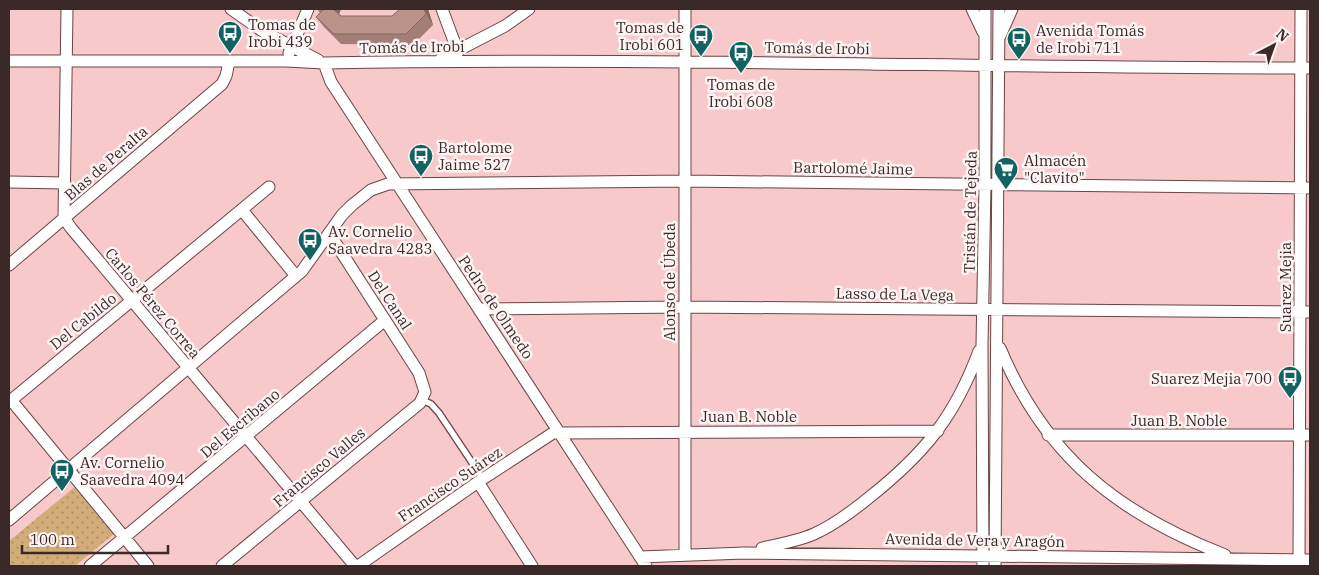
<svg xmlns="http://www.w3.org/2000/svg" width="1319" height="575" viewBox="0 0 1319 575" font-family="'IBM Plex Serif',serif">
<defs>
<pattern id="green-dots" width="8" height="8" patternUnits="userSpaceOnUse" patternTransform="scale(1.25)"><rect width="8" height="8" fill="#d3ad79"/><path d="M2 2h.1M6 6h.1" fill="none" stroke="#ac8d63" stroke-width="1.8" stroke-linecap="round"/></pattern>
</defs>
<rect width="100%" height="100%" fill="#f7c9cb"/>
<!-- green -->
<path fill="url(#green-dots)" d="M 76,486 L 115,533 L 75,566 L 9,566 L 9,541 Z"/>
<g fill="none" stroke-linecap="round" stroke-linejoin="round">
<defs>
<path id="service" d="M 422,400 L 431,404 L 439,413 L 483,479"/>
<path id="minor" d="M 67,9 L 64,218 L 71,228 L 355,566
M 231,9 L 264,32 L 318,60
M 442,9 L 458,52
M 972,9 L 983,32
M 1000,36 L 1012,9
M 289,53 L 308,9
M 441,59 L 505,26 L 529,9
M 9,61 L 286,61 L 324,63 C 653,57 981,68 1310,68
M 324,63 L 331,82 L 646,566
M 9,182 L 65,183
M 242,210 L 296,276
M 9,265 L 222,84 L 226,76 L 229,62
M 479,309 L 684,307 L 1310,312
M 1000,348 C 1045,456 1117,513 1225,555
M 11,400 L 148,566
M 9,402 L 269,187
M 1048,435 L 1310,435
M 478,482 L 532,566
M 9,520 L 302,271 L 342,215 L 352,205 L 371,190 L 388,184 L 685,181 L 1310,188
M 762,548 C 780,544 798,541 814,534 C 834,525 854,510 871,496 C 925,453 955,416 979,351
M 685,555 L 685,9
M 640,557 L 744,553 L 1310,560
M 90,566 L 385,320
M 222,566 L 420,403 L 425,392 L 419,373 L 329,233
M 358,566 L 478,482 L 553,433 L 938,431
M 983,566 L 982,345 L 985,185 L 985,9
M 995,566 L 999,9
M 1299,566 L 1301,9"/>
</defs>
<!-- service casing -->
<use href="#service" stroke="#6a4447" stroke-width="8"/>
<!-- minor casing -->
<use href="#minor" stroke="#6a4447" stroke-width="13"/>
<!-- service -->
<use href="#service" stroke="#fff" stroke-width="5.5"/>
<!-- minor -->
<use href="#minor" stroke="#fff" stroke-width="11"/>
</g>
<!-- wall -->
<path fill="#a27e75" d="M 317,9 L 341,9 L 339,14 L 341,16 L 392,16 L 428,9 L 433,25 L 413,45 L 341,44 L 324,27 L 316,17 L 320,13 Z"/>
<!-- shaded-wall -->
<path fill="#84675f" d="M 332,9 L 341,9 L 338,17 Z
M 424,9 L 428,9 L 433,25 L 426,14 Z"/>
<!-- building -->
<path fill="#bc9388" stroke="#84675f" d="M 324,9 L 333,9 L 341,16 L 392,16 L 400,9 L 424,9 L 426,14 L 406,34 L 334,34 L 316,17 Z"/>
<!-- icons -->
<defs>
<symbol id="bus-pin" viewBox="-11 -11 22 30"><path d="M0 17L-7.5 6A9.5 9.5 0 1 1 7.5 6Z" fill="#126262" stroke="#fef4f4"/><path d="M-5-6H5V4H4V6H2V4H-2V6H-4V4H-5ZM-3.5-4V0h7V-4ZM-3.5 1.2v1.5H-2V1.2ZM2 1.2v1.5H3.5V1.2Z" fill="#fff"/></symbol>
<symbol id="supermarket-pin" viewBox="-11 -11 22 30"><path d="M0 17L-7.5 6A9.5 9.5 0 1 1 7.5 6Z" fill="#126262" stroke="#fef4f4"/><path d="M-6-5.5h2.5l.6 2H6L4.5 2H-2.5L-4.4-4H-6ZM-1.5 3.2a1.3 1.3 0 1 0 .1 0ZM3 3.2a1.3 1.3 0 1 0 .1 0Z" fill="#fff"/></symbol>
</defs>
<g fill-rule="evenodd">
<use href="#bus-pin" x="216" y="19" width="28" height="38"/>
<use href="#bus-pin" x="687" y="22" width="28" height="38"/>
<use href="#bus-pin" x="1005" y="25" width="28" height="38"/>
<use href="#bus-pin" x="727" y="39" width="28" height="38"/>
<use href="#bus-pin" x="407" y="142" width="28" height="38"/>
<use href="#supermarket-pin" x="992" y="155" width="28" height="38"/>
<use href="#bus-pin" x="296" y="226" width="28" height="38"/>
<use href="#bus-pin" x="1276" y="364" width="28" height="38"/>
<use href="#bus-pin" x="48" y="457" width="28" height="38"/>
</g>
<g text-anchor="middle" dominant-baseline="central" stroke-width="5" stroke-linejoin="round" paint-order="stroke">
<!-- poi labels -->
<g font-size="15" fill="#3b292a" stroke="#fef4f4" text-anchor="start">
<text x="248" y="24">Tomas de<tspan x="248" dy="17">Irobi 439</tspan></text>
<text x="684" y="27" text-anchor="end">Tomas de<tspan x="684" dy="17">Irobi 601</tspan></text>
<text x="1036" y="30">Avenida Tomás<tspan x="1036" dy="17">de Irobi 711</tspan></text>
<text x="741" y="84" text-anchor="middle">Tomas de<tspan x="741" dy="17">Irobi 608</tspan></text>
<text x="438" y="147">Bartolome<tspan x="438" dy="17">Jaime 527</tspan></text>
<text x="1024" y="160">Almacén<tspan x="1024" dy="17">"Clavito"</tspan></text>
<text x="328" y="231">Av. Cornelio<tspan x="328" dy="17">Saavedra 4283</tspan></text>
<text x="1272" y="378" text-anchor="end">Suarez Mejia 700</text>
<text x="80" y="462">Av. Cornelio<tspan x="80" dy="17">Saavedra 4094</tspan></text>
</g>
<!-- street labels -->
<g font-size="15" fill="#3b292a" stroke="#fef4f4">
<text transform="translate(412 47) rotate(-1)">Tomás de Irobi</text>
<text transform="translate(817 48) rotate(1)">Tomás de Irobi</text>
<text transform="translate(106 163) rotate(-41)">Blas de Peralta</text>
<text transform="translate(853 168) rotate(1)">Bartolomé Jaime</text>
<text transform="translate(970 212) rotate(-89)">Tristán de Tejeda</text>
<text transform="translate(669 282) rotate(-90)">Alonso de Úbeda</text>
<text transform="translate(1285 287) rotate(-90)">Suarez Mejia</text>
<text transform="translate(895 294) rotate(1)">Lasso de La Vega</text>
<text transform="translate(390 300) rotate(57)">Del Canal</text>
<text transform="translate(153 303) rotate(50)">Carlos Pérez Correa</text>
<text transform="translate(496 307) rotate(56)">Pedro de Olmedo</text>
<text transform="translate(83 321) rotate(-39)">Del Cabildo</text>
<text x="749" y="416">Juan B. Noble</text>
<text x="1179" y="420">Juan B. Noble</text>
<text transform="translate(240 423) rotate(-40)">Del Escribano</text>
<text transform="translate(319 467) rotate(-40)">Francisco Valles</text>
<text transform="translate(450 484) rotate(-34)">Francisco Suárez</text>
<text transform="translate(975 540) rotate(1)">Avenida de Vera y Aragón</text>
</g>
</g>
<!-- border -->
<rect width="1319" height="575" fill="none" stroke="#3b292a" stroke-width="20"/>
<!-- north arrow -->
<g transform="translate(1274 45) rotate(41)" stroke="#fef4f4" stroke-width="4" paint-order="stroke">
<path d="M0-4L9 19L0 12L-9 19Z" fill="#3b292a"/>
<text y="-8" font-size="14" font-weight="bold" text-anchor="middle" fill="#3b292a">N</text>
</g>
<!-- scale -->
<path d="M22 545v8h146v-8" fill="none" stroke="#3b292a" stroke-width="2.5"/>
<text x="30" y="545" font-size="15" fill="#3b292a" stroke="#fef4f4" stroke-width="4" paint-order="stroke">100 m</text>
</svg>
